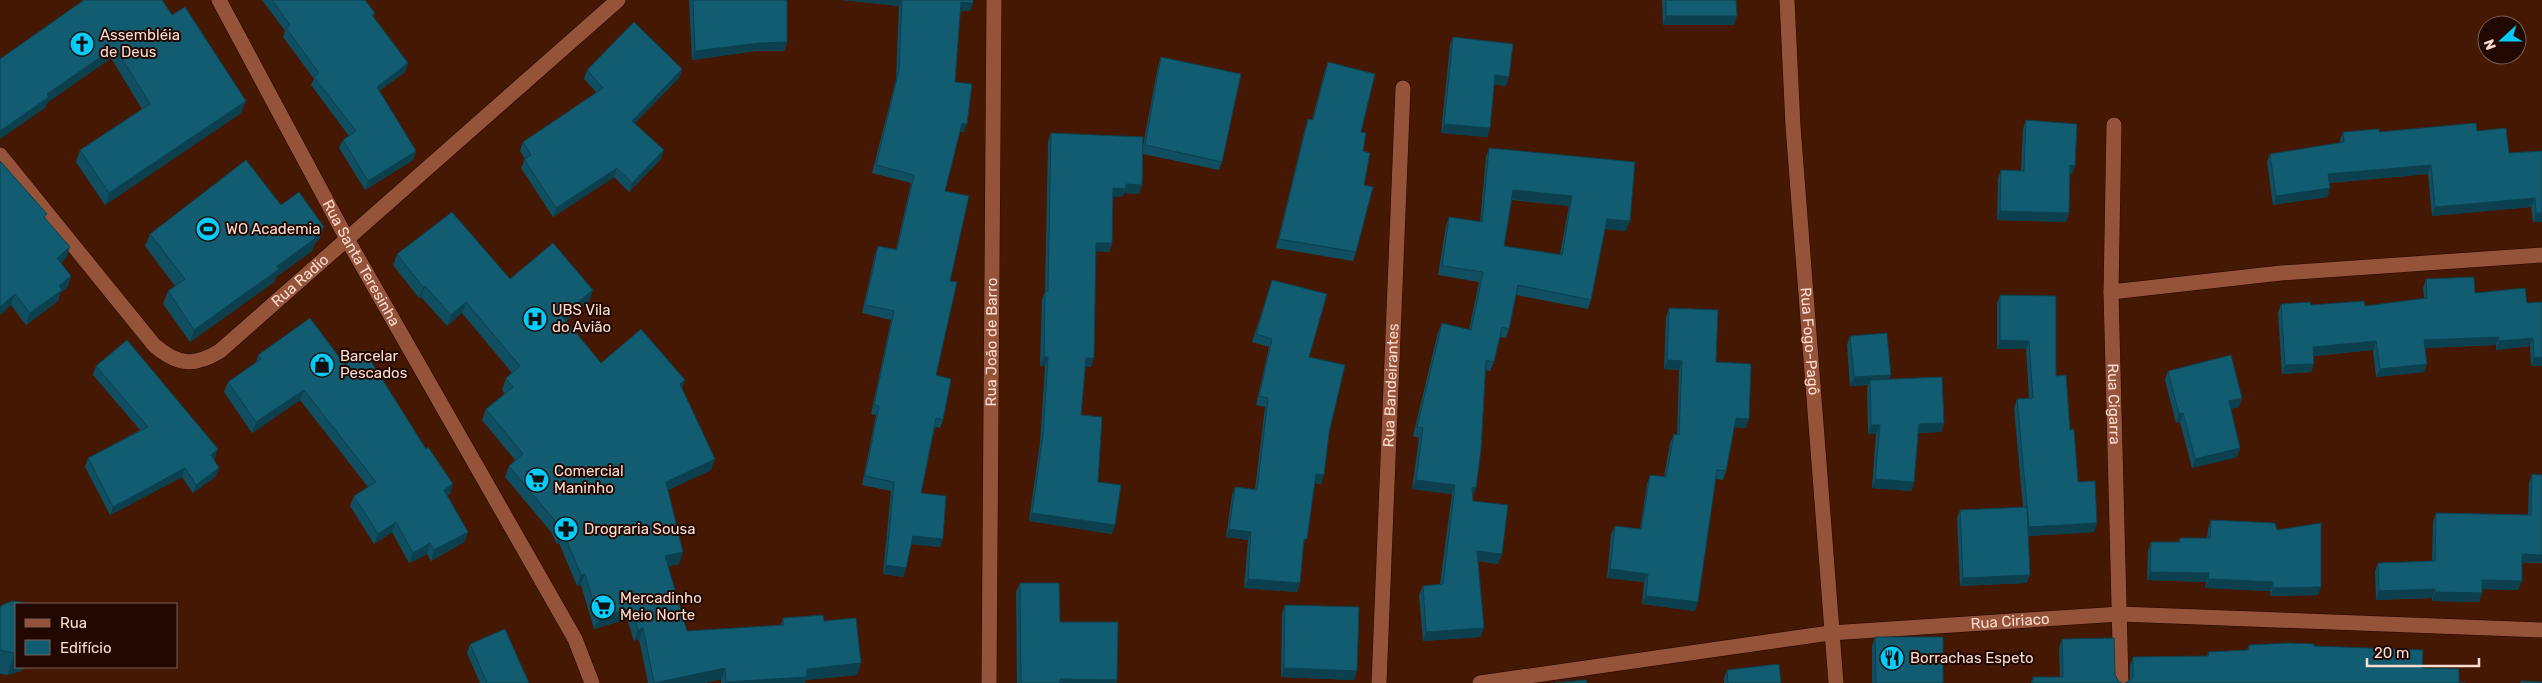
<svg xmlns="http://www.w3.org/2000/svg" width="2542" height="683" viewBox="0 0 2542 683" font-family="Rubik,sans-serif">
<rect width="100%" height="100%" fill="#451804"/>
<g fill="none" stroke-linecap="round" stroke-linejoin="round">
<defs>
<g id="street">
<path id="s1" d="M 219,0 L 347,239 L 575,639 L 592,683"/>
<path id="s2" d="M 1787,0 L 1793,126 L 1836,683"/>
<path id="s3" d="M 2114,125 L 2111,292 L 2121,683"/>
<path id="s4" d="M 0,155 L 154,345 C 177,365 194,367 220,351 L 618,0"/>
<path d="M 2111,292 L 2281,273 L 2542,255"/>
<path id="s5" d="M 1379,683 L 1403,88"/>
<path id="s6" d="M 1480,683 L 1830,633 L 2120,614 L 2542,630"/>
</g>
<g id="secondary">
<path id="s7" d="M 989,683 L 994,0"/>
</g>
</defs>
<!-- street casing -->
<use href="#street" stroke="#240500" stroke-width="16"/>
<!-- secondary casing -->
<use href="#secondary" stroke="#240500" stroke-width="16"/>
<!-- street -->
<use href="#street" stroke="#95543a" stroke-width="15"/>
<!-- secondary -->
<use href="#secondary" stroke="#95543a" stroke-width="15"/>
</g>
<!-- wall -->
<path fill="#0f4f61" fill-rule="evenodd" d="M 84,0 L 241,113 L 105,205 L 76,162 L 80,150 L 142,109 L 111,58 L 48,102 L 45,108 Z
M 262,0 L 365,0 L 375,13 L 373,17 L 408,63 L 405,72 L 379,91 L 416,151 L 413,160 L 365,190 L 339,148 L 343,140 L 349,136 L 311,85 L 314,79 L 283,37 L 285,31 Z
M 689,0 L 787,0 L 787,42 L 784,51 L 755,51 L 692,60 Z
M 842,0 L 973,0 L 970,11 L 960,11 L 955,82 L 964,132 L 960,132 L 945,191 L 950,281 L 936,375 L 943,420 L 940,428 L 935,427 L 921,493 L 940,547 L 911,544 L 906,568 L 903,577 L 883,574 L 891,491 L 862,485 L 876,415 L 871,414 L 891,320 L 862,313 L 875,254 L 878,246 L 896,249 L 911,183 L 872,173 L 896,79 L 899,6 Z
M 1662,0 L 1736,0 L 1734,25 L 1663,25 Z
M 1453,37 L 1506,86 L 1494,84 L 1490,128 L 1487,137 L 1441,133 L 1450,45 Z
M 1161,57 L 1222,162 L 1219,170 L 1143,154 L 1142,185 L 1139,194 L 1124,193 L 1122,197 L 1113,197 L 1112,243 L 1109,252 L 1096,251 L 1091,367 L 1085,367 L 1081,415 L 1098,482 L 1112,534 L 1029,521 L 1040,443 L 1045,366 L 1040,366 L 1042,299 L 1045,291 L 1048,142 L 1051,133 L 1143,146 L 1158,66 Z
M 1328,62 L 1361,132 L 1363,151 L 1364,185 L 1356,252 L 1353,261 L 1276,248 L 1305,128 L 1308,119 L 1312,120 L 1325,70 Z
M 682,69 L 679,78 L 635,123 L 661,159 L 629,192 L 614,177 L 553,217 L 521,168 L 525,159 L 520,151 L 523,142 L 597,93 L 584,79 L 587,70 Z
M 2026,120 L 2075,166 L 2072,174 L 2070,174 L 2069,213 L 2066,222 L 1997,220 L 1998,179 L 2001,170 L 2021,171 L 2023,129 Z
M 2477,131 L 2509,153 L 2542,151 L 2542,222 L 2533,222 L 2531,207 L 2432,216 L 2428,174 L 2330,183 L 2330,188 L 2327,197 L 2273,205 L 2267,162 L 2270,154 L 2340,143 L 2340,140 L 2343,132 L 2379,132 Z
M 1489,148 L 1626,231 L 1605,229 L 1591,300 L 1588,309 L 1516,295 L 1509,329 L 1506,338 L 1500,337 L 1494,362 L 1490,371 L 1485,370 L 1476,488 L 1473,496 L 1473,501 L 1502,554 L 1498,564 L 1478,561 L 1484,628 L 1480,637 L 1423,641 L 1419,595 L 1423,586 L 1440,584 L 1452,494 L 1412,489 L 1419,438 L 1413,436 L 1438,332 L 1442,323 L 1469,330 L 1479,282 L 1438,275 L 1446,226 L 1449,217 L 1480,222 L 1486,157 ZM 1512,200 L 1569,206 L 1560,254 L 1504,246 Z
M 0,161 L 45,218 L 66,258 L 61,263 L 71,276 L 67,288 L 60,293 L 58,301 L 26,325 L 11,305 L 0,315 Z
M 324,227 L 319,239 L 315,243 L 312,251 L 276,277 L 274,282 L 190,342 L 163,304 L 168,291 L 175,286 L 145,246 L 150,234 Z
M 397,254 L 510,279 L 593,290 L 589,301 L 566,321 L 601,363 L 682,388 L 711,470 L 668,490 L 679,564 L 668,566 L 687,631 L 781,625 L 783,618 L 824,621 L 857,675 L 806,680 L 805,683 L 721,683 L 721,679 L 704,683 L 648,683 L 639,639 L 634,641 L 627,619 L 594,629 L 581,585 L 577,586 L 559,543 L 557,544 L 551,532 L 505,477 L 509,466 L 515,460 L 482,420 L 486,409 L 505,394 L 502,390 L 506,378 L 512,373 L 462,313 L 447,326 L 421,297 L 419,298 L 393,265 Z
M 2426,279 L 2475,293 L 2527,303 L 2542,302 L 2542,366 L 2531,366 L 2530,346 L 2496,350 L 2496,345 L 2425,348 L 2424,372 L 2376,377 L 2373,350 L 2314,356 L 2314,364 L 2311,372 L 2282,374 L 2278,313 L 2281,304 L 2311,305 L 2365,306 L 2424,299 L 2423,288 Z
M 1272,280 L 1309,357 L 1329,433 L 1321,484 L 1315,483 L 1303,547 L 1297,592 L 1244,588 L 1248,540 L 1226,537 L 1232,495 L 1235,487 L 1255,489 L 1265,407 L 1256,405 L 1269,347 L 1252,342 Z
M 2000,295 L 2056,376 L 2070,430 L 2078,482 L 2094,532 L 2028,536 L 2030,575 L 2026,583 L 1960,586 L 1957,518 L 1960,510 L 2023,507 L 2014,408 L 2017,399 L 2029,398 L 2026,349 L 1997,349 L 1997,303 Z
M 1669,308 L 1716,362 L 1746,428 L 1734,427 L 1726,471 L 1723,480 L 1716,479 L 1695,611 L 1642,604 L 1644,582 L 1607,578 L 1611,534 L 1615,526 L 1640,529 L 1647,484 L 1650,475 L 1664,477 L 1670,443 L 1674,434 L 1677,434 L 1679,370 L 1664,369 L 1666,317 Z
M 1850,336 L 1889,379 L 1944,423 L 1941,432 L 1918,433 L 1914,482 L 1911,491 L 1872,488 L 1876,434 L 1868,434 L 1867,388 L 1868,385 L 1850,386 L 1847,345 Z
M 258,355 L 345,365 L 450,494 L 447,496 L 468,532 L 464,542 L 431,561 L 427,554 L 409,563 L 392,532 L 374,544 L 350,506 L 354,496 L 368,487 L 300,400 L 252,433 L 224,392 L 228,382 L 256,362 Z
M 96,366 L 215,458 L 214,459 L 216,476 L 193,493 L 182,477 L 110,515 L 85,467 L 88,458 L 140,430 L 93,375 Z
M 2168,371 L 2239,407 L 2230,409 L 2240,448 L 2237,457 L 2192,468 L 2180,422 L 2176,423 L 2165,380 Z
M 2532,474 L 2542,563 L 2522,563 L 2518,590 L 2482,589 L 2482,593 L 2479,602 L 2432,601 L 2432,598 L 2376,600 L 2375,571 L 2378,563 L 2432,561 L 2433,522 L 2436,513 L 2528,515 L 2529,483 Z
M 2211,520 L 2277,530 L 2318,595 L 2270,596 L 2270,591 L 2205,588 L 2206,582 L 2147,580 L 2148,551 L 2151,542 L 2178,542 L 2180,538 L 2207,538 L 2208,529 Z
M 1020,583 L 1117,680 L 1116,683 L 1017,683 L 1016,592 Z
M 13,601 L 16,667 L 25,667 L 21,671 L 7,675 L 0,674 L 0,607 Z
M 1285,605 L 1354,680 L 1281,677 L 1282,614 Z
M 1875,637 L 1943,683 L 1872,683 L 1872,646 Z
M 2062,639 L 2115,675 L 2119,682 L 2122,683 L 2031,683 L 2033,677 L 2060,677 L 2059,648 Z
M 2289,643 L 2130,680 L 2130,666 L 2133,657 L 2207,656 L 2208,652 L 2247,650 L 2249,645 Z
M 470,644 L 529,683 L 480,683 L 467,653 Z
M 1727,670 L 1781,683 L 1724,683 L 1724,678 Z"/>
<!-- shaded-wall -->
<path fill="#0c404f" d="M 842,0 L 902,0 L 899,6 Z
M 961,2 L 973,3 L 970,11 L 958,11 Z
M 1666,16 L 1737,16 L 1734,25 L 1663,25 Z
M 787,42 L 784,51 L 755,51 L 692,60 L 695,51 L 759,43 Z
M 115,47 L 111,58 L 48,102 L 45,108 L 0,139 L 0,131 L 47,94 Z
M 408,63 L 405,72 L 374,95 L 377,87 Z
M 682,69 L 679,78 L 629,129 L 632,121 Z
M 1495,75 L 1509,77 L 1506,86 L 1492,84 Z
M 246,101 L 241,113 L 105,205 L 109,193 Z
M 962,123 L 967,124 L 964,132 L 959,132 Z
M 1444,124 L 1490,128 L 1487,137 L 1441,133 Z
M 664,150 L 661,159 L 629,192 L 632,183 Z
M 416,151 L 413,160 L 365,190 L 368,181 Z
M 2070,165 L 2075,166 L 2072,174 L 2067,174 Z
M 2431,165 L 2428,174 L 2325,183 L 2328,174 Z
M 617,168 L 614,177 L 553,217 L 556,208 Z
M 1126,184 L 1142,185 L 1139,194 L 1124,193 L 1122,197 L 1110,197 L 1113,188 Z
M 2330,188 L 2327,197 L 2273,205 L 2276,196 Z
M 1513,190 L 1572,196 L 1569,206 L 1510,199 Z
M 2535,198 L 2531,207 L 2432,216 L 2435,207 Z
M 2000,211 L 2069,213 L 2066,222 L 1997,220 Z
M 2536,213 L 2542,213 L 2542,222 L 2533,222 Z
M 1607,219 L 1630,221 L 1626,231 L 1603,228 Z
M 324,227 L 319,239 L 315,243 L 312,251 L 276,277 L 274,282 L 190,342 L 194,330 L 277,266 L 313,234 Z
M 1096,243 L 1112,243 L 1109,252 L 1093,251 Z
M 70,247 L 66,258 L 53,269 L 57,258 Z
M 71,276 L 67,288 L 60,293 L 58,301 L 26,325 L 30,313 L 59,286 Z
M 425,286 L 421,297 L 419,298 L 423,287 Z
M 593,290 L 589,301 L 558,328 L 562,316 Z
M 15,294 L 11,305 L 0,315 L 0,307 Z
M 466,302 L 462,313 L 447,326 L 451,315 Z
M 2499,337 L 2496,345 L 2421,348 L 2424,340 Z
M 2533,338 L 2530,346 L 2496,350 L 2499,341 Z
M 2000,340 L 2029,341 L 2026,349 L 1997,349 Z
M 2376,341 L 2373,350 L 2310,356 L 2313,347 Z
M 1044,357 L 1048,357 L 1045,366 L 1040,366 Z
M 2542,357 L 2542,366 L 2531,366 L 2534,358 Z
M 1086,358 L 1094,358 L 1091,367 L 1083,367 Z
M 1667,360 L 1682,361 L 1679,370 L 1664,369 Z
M 2314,364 L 2311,372 L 2282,374 L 2285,365 Z
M 2427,364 L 2424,372 L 2376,377 L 2380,369 Z
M 1891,375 L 1887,383 L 1870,380 L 1868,385 L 1850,386 L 1854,377 Z
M 685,380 L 681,391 L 680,384 Z
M 304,390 L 300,400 L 252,433 L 256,422 Z
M 2242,398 L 2239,407 L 2225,410 L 2229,401 Z
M 2183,413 L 2180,422 L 2176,423 L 2179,414 Z
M 1736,418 L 1749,419 L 1746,428 L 1732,427 Z
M 1944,423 L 1941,432 L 1916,433 L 1919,424 Z
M 1871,425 L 1880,425 L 1876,434 L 1868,434 Z
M 2240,448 L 2237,457 L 2192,468 L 2195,459 Z
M 218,449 L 215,458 L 208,463 L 211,455 Z
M 715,459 L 711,470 L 662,493 L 666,482 Z
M 185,468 L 182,477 L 110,515 L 113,507 Z
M 219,468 L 216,476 L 193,493 L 196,485 Z
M 1316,474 L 1324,475 L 1321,484 L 1313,483 Z
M 1875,479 L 1914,482 L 1911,491 L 1872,488 Z
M 1416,480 L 1455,485 L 1452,494 L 1412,489 Z
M 453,484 L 450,494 L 441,500 L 444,490 Z
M 1472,487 L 1476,488 L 1472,497 Z
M 1032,513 L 1115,525 L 1112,534 L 1029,521 Z
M 396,522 L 392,532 L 374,544 L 378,534 Z
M 2097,523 L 2094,532 L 2026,536 L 2029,527 Z
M 1229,529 L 1251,532 L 1248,540 L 1226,537 Z
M 468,532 L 464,542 L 431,561 L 434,550 Z
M 563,532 L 559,543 L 557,544 L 561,533 Z
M 913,536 L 943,539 L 940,547 L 910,544 Z
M 430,543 L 427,554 L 409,563 L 413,553 Z
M 1477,551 L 1502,554 L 1498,564 L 1474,560 Z
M 683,552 L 679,564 L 661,568 L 665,556 Z
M 2522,554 L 2542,555 L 2542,563 L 2519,563 Z
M 886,565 L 906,568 L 903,577 L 883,574 Z
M 1610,569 L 1648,574 L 1644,582 L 1607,578 Z
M 2150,572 L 2209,573 L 2206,582 L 2147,580 Z
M 585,574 L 581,585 L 577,586 L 581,575 Z
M 2030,575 L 2026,583 L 1960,586 L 1963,578 Z
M 1248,579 L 1300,583 L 1297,592 L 1244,588 Z
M 2208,579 L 2273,582 L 2270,591 L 2205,588 Z
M 2482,580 L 2522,581 L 2518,590 L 2479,589 Z
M 2321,587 L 2318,595 L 2270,596 L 2273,588 Z
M 2435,589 L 2432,598 L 2376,600 L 2379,591 Z
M 2435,592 L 2482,593 L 2479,602 L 2432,601 Z
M 1646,596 L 1698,602 L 1695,611 L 1642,604 Z
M 631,608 L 627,619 L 594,629 L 598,618 Z
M 643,628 L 639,639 L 634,641 L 638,630 Z
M 1484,628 L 1480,637 L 1423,641 L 1426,632 Z
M 15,653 L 16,653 L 16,667 L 25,667 L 21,671 L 7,675 Z
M 861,663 L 857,675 L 806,680 L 805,683 L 725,683 L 726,682 L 807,669 Z
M 725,668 L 721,679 L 704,683 L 656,683 Z
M 1284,668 L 1357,671 L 1354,680 L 1281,677 Z
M 1060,679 L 1117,680 L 1116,683 L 1059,683 Z"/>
<!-- building -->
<path fill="#115c71" stroke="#0c404f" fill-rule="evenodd" d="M 84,0 L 162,0 L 172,15 L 185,7 L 246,101 L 109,193 L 80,150 L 150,104 L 115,47 L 47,94 L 49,97 L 0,131 L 0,59 Z
M 272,0 L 365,0 L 375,13 L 372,15 L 408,63 L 377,87 L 416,151 L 368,181 L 343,140 L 356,131 L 314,77 L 319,73 L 286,28 L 290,25 Z
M 693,0 L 787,0 L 787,42 L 759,43 L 695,51 Z
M 902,0 L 973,0 L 973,3 L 961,2 L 955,82 L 972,84 L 967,124 L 962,123 L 945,191 L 969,196 L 950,281 L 957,282 L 936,375 L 951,379 L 943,420 L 936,418 L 921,493 L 946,496 L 943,539 L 913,536 L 906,568 L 886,565 L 894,482 L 865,476 L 879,406 L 874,405 L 894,311 L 865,305 L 878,246 L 897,250 L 914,175 L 876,165 L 899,70 Z
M 1666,0 L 1736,0 L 1737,16 L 1666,16 Z
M 634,22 L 682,69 L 632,121 L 664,150 L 632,183 L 617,168 L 556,208 L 524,159 L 531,155 L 523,142 L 603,88 L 587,70 Z
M 1453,37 L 1513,44 L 1509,77 L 1495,75 L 1490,128 L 1444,124 Z
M 1161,57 L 1241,74 L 1222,162 L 1145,145 Z
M 1328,62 L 1375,74 L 1361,132 L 1366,133 L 1363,151 L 1370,153 L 1364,185 L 1373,187 L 1356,252 L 1279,239 L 1308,119 L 1313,120 Z
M 2026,120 L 2077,124 L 2075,166 L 2070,165 L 2069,213 L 2000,211 L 2001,170 L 2024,171 Z
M 2476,123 L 2477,131 L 2506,128 L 2509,153 L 2542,151 L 2542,213 L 2536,213 L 2535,198 L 2435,207 L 2431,165 L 2328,174 L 2330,188 L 2276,196 L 2270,154 L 2344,142 L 2343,132 L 2379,129 L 2379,132 Z
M 1051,133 L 1143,137 L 1142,185 L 1126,184 L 1126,189 L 1113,188 L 1112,243 L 1096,243 L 1094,358 L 1086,358 L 1081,415 L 1102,417 L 1098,482 L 1121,485 L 1115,525 L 1032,513 L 1043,434 L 1048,357 L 1044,357 L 1045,291 L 1048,291 Z
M 1489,148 L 1635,162 L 1630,221 L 1607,219 L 1591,300 L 1518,285 L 1509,329 L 1502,327 L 1494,362 L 1486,360 L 1481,449 L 1476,488 L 1472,487 L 1473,501 L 1508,505 L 1502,554 L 1477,551 L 1484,628 L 1426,632 L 1423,586 L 1443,584 L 1455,485 L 1416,480 L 1423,428 L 1417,427 L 1442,323 L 1471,330 L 1483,272 L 1442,266 L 1449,217 L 1482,222 ZM 1513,190 L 1572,196 L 1562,255 L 1504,246 Z
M 246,160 L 281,205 L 299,192 L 324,227 L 313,234 L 316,238 L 277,266 L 279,269 L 194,330 L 168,291 L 185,279 L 150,234 Z
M 0,161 L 47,214 L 44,217 L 70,247 L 57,258 L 71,276 L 59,286 L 62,290 L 30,313 L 15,294 L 0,307 Z
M 452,212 L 510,279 L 553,243 L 593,290 L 562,316 L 601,363 L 641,329 L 685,380 L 680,384 L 715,459 L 666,482 L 683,552 L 665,556 L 687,631 L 784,625 L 783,618 L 823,615 L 824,621 L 856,618 L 861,663 L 807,669 L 807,677 L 726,682 L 725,668 L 654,683 L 643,628 L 638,630 L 631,608 L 598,618 L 585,574 L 581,575 L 563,532 L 561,533 L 555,521 L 509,466 L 523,454 L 486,409 L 513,387 L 506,378 L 520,366 L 466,302 L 451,315 L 425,286 L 423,287 L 397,254 Z
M 2474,277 L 2475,293 L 2525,288 L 2527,303 L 2542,302 L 2542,357 L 2534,358 L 2533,338 L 2499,341 L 2499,337 L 2424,340 L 2427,364 L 2380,369 L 2376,341 L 2313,347 L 2314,364 L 2285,365 L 2281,304 L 2310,302 L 2311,305 L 2364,301 L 2365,306 L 2427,298 L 2426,279 Z
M 1272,280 L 1327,294 L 1309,357 L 1345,365 L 1329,433 L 1324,475 L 1316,474 L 1307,539 L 1304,539 L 1300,583 L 1248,579 L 1251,532 L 1229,529 L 1235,487 L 1257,490 L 1268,398 L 1259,396 L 1272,339 L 1256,334 Z
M 2000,295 L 2056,296 L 2056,376 L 2066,375 L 2070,430 L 2074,429 L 2078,482 L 2095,481 L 2097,523 L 2029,527 L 2017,399 L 2033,398 L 2029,341 L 2000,340 Z
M 1669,308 L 1718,310 L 1716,362 L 1751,364 L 1749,419 L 1736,418 L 1726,471 L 1717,470 L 1698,602 L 1646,596 L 1648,574 L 1610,569 L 1615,526 L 1641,529 L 1650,475 L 1666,477 L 1674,434 L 1679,435 L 1682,361 L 1667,360 Z
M 310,318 L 345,365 L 364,350 L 426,449 L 428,447 L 453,484 L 444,490 L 468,532 L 434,550 L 430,543 L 413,553 L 396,522 L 378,534 L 354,496 L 376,482 L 304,390 L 256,422 L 228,382 L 261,359 L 258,355 Z
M 1887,333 L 1891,375 L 1854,377 L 1850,336 Z
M 127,340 L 218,449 L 211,455 L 219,468 L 196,485 L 185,468 L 113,507 L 88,458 L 148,427 L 96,366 Z
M 2231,355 L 2242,398 L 2229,401 L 2240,448 L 2195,459 L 2183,413 L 2179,414 L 2168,371 Z
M 1942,377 L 1944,423 L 1919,424 L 1914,482 L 1875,479 L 1880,425 L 1871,425 L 1870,380 Z
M 2532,474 L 2542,475 L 2542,555 L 2522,554 L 2522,581 L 2482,580 L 2482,593 L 2435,592 L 2435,589 L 2379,591 L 2378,563 L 2435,561 L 2436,513 L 2531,515 Z
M 2027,507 L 2030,575 L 1963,578 L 1960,510 Z
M 2211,520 L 2275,523 L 2277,530 L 2321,523 L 2321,587 L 2273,588 L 2273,582 L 2208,579 L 2209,573 L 2150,572 L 2151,542 L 2180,542 L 2180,538 L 2210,538 Z
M 1020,583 L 1059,583 L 1060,622 L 1118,622 L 1117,680 L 1060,679 L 1060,683 L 1021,683 Z
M 13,601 L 22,602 L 27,604 L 16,604 L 16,653 L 15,653 L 0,650 L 0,607 L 4,604 Z
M 1285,605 L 1359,607 L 1357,671 L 1284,668 Z
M 505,629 L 529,683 L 487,683 L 470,644 Z
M 1875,637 L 1943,637 L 1943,683 L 1876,683 Z
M 2114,638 L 2115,675 L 2119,682 L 2122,683 L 2033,683 L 2033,677 L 2063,677 L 2062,639 Z
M 2289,643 L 2314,644 L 2314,646 L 2423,650 L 2422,668 L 2459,669 L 2459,683 L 2466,683 L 2125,683 L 2133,678 L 2133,657 L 2209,656 L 2208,652 L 2249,650 L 2249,645 Z
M 1779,664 L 1781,683 L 1728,683 L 1727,670 Z
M 1586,680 L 1587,683 L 1555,683 Z
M 2521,681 L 2542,682 L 2542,683 L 2521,683 Z"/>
<!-- icons -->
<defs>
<symbol id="church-disc" viewBox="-11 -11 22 22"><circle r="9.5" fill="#05cbf9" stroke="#210801"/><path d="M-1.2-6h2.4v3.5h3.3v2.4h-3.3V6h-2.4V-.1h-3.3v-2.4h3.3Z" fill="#111"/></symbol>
<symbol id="stadium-disc" viewBox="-11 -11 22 22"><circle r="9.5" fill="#05cbf9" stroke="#210801"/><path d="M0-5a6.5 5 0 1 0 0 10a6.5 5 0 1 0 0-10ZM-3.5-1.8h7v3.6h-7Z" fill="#111"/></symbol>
<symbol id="hospital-disc" viewBox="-11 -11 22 22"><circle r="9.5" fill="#05cbf9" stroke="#210801"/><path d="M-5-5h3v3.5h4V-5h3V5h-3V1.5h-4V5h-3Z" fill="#111"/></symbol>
<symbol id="shop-disc" viewBox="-11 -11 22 22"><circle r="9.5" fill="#05cbf9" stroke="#210801"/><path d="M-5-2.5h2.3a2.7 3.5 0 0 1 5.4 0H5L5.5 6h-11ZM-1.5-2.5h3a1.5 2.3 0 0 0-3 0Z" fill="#111"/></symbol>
<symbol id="supermarket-disc" viewBox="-11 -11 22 22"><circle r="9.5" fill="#05cbf9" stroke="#210801"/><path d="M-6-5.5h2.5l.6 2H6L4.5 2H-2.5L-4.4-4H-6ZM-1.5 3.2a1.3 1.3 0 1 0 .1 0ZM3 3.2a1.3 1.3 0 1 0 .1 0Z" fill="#111"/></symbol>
<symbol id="pharmacy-disc" viewBox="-11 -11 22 22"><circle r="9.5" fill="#05cbf9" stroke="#210801"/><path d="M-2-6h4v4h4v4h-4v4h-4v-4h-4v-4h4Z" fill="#111"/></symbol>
<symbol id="restaurant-disc" viewBox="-11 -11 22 22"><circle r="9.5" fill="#05cbf9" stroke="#210801"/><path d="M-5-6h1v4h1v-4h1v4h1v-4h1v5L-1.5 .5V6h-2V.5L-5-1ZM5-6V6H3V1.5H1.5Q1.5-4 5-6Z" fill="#111"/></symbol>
</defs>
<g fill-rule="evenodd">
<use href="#church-disc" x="68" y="30" width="28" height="28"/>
<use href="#stadium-disc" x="194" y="215" width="28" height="28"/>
<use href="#hospital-disc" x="521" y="305" width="28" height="28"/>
<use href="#shop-disc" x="308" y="351" width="28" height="28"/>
<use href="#supermarket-disc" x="523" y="466" width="28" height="28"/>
<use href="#pharmacy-disc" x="552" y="515" width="28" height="28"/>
<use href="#supermarket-disc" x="589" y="593" width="28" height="28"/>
<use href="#restaurant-disc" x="1878" y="644" width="28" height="28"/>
</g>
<g text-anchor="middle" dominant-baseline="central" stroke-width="4" stroke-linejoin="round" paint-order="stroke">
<!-- poi labels -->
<g font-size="15" fill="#fbdcd0" stroke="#210801" text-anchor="start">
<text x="100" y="35">Assembléia<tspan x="100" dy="17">de Deus</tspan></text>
<text x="226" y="229">WO Academia</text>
<text x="552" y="310">UBS Vila<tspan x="552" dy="17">do Avião</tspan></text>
<text x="340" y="356">Barcelar<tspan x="340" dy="17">Pescados</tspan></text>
<text x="554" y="471">Comercial<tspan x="554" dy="17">Maninho</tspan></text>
<text x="584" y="529">Drograria Sousa</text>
<text x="620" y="598">Mercadinho<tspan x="620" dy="17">Meio Norte</tspan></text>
<text x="1910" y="658">Borrachas Espeto</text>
</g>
<!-- street labels -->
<g font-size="15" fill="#fbdcd0" stroke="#210801">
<text stroke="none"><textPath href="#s1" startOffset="299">Rua Santa Teresinha</textPath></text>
<text stroke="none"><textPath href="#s4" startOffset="424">Rua Radio</textPath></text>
<text stroke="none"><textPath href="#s7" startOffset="341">Rua João de Barro</textPath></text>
<text stroke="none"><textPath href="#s2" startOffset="342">Rua Fogo-Pagô</textPath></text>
<text stroke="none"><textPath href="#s5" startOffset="298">Rua Bandeirantes</textPath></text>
<text stroke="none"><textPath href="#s3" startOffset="279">Rua Cigarra</textPath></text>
<text stroke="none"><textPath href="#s6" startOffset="534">Rua Ciriaco</textPath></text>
</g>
</g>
<!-- legend -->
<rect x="15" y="603" width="162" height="65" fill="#210801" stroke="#785d54"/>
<rect x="25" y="619" width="25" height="8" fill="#95543a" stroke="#785d54"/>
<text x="60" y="628" font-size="15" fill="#fbdcd0">Rua</text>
<rect x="25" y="640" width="25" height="15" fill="#115c71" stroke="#785d54"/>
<text x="60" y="653" font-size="15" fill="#fbdcd0">Edifício</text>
<!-- north arrow -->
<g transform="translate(2502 40) rotate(249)"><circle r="24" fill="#210801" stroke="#785d54"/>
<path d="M0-4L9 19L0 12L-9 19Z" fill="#05cbf9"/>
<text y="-8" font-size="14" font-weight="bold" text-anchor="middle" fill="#fbdcd0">N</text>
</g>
<!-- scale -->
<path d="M2367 658v8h112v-8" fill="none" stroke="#fbdcd0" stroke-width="2.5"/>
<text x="2374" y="658" font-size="15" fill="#fbdcd0" stroke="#210801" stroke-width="4" paint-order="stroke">20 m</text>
</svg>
